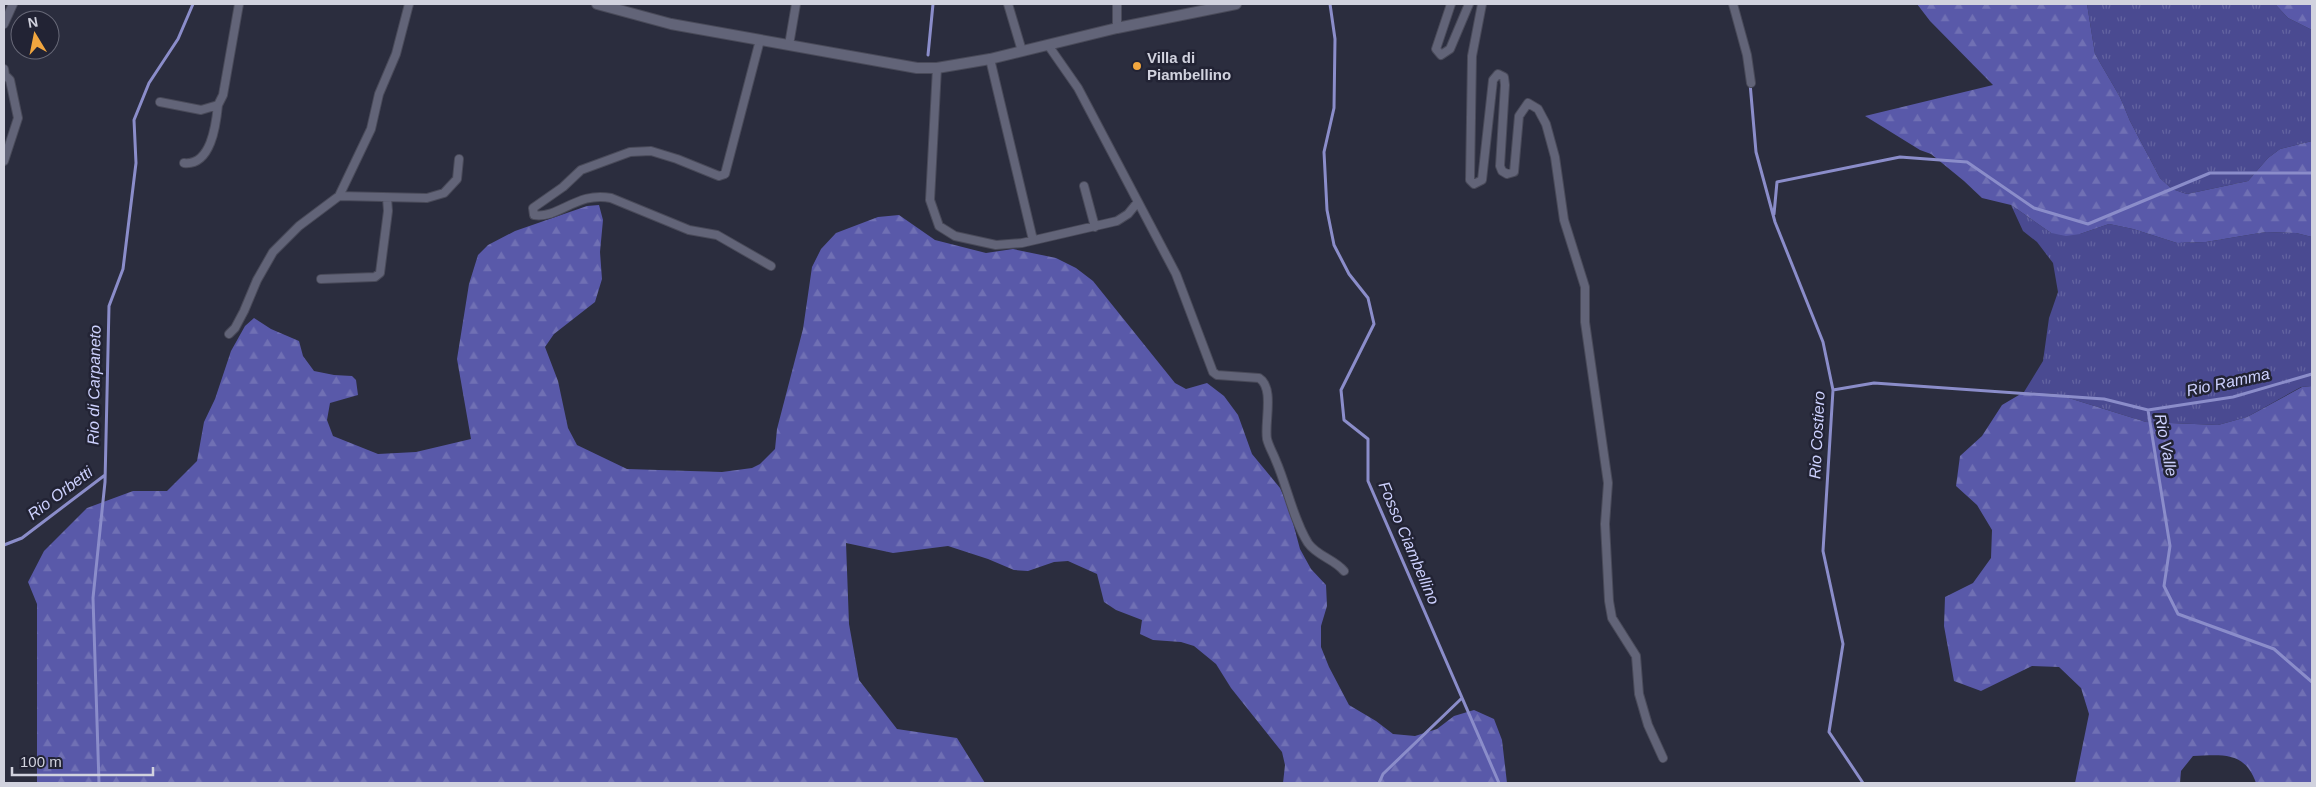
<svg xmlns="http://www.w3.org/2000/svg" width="2316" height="787" viewBox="0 0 2316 787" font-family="Helvetica,sans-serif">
<defs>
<pattern id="grass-tufts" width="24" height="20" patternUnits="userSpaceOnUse" patternTransform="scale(1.25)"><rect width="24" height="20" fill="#4a4a91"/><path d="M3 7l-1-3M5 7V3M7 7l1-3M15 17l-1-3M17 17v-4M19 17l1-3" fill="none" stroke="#6363a0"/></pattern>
<pattern id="forest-firs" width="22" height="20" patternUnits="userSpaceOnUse" patternTransform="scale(1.25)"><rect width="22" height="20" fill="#5959a9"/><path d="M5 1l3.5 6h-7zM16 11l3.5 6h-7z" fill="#7070b4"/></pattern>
</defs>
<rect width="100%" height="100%" fill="#2b2d3e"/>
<!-- grass -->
<path fill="url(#grass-tufts)" d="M 2087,4 L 2275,4 L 2288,18 L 2312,30 L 2312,141 L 2280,149 L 2268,158 L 2248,181 L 2187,194 L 2172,189 L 2160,178 L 2130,121 L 2120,97 L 2095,54 Z
M 2011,205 L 2051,233 L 2080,234 L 2109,224 L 2133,229 L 2177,243 L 2206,242 L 2266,232 L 2296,233 L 2312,237 L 2312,386 L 2301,387 L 2247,417 L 2218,425 L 2146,422 L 2056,394 L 2024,392 L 2043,361 L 2049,318 L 2058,292 L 2053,263 L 2037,242 L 2023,231 Z"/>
<!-- forest -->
<path fill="url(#forest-firs)" d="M 1917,4 L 2087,4 L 2095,54 L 2120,97 L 2130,121 L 2160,178 L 2172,189 L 2187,194 L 2248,181 L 2268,158 L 2280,149 L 2312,141 L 2312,237 L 2296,233 L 2266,232 L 2206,242 L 2177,243 L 2133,229 L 2109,224 L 2080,234 L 2066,236 L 2051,233 L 2011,205 L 1982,198 L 1964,181 L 1931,154 L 1920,150 L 1865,116 L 1993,85 L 1930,21 Z
M 2275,4 L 2312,4 L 2312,30 L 2288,18 Z
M 599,205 L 603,220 L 600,252 L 602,279 L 595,302 L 554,334 L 545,347 L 558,381 L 568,428 L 577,445 L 627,469 L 722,472 L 752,468 L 760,464 L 775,449 L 777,429 L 803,329 L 812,267 L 821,249 L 836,233 L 878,217 L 899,215 L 935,240 L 986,253 L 1013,249 L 1056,258 L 1076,268 L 1093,281 L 1175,383 L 1186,389 L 1207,383 L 1224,396 L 1238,415 L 1252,454 L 1280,488 L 1289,508 L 1300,549 L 1311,569 L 1326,585 L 1327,606 L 1321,626 L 1321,647 L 1329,667 L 1349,705 L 1376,721 L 1393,734 L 1415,736 L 1437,729 L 1454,716 L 1474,710 L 1494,719 L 1502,740 L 1507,783 L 1283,783 L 1285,765 L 1282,752 L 1231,688 L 1216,664 L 1194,646 L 1181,642 L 1153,640 L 1140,634 L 1142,620 L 1116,610 L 1104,602 L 1097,574 L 1068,561 L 1054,562 L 1028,571 L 1014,570 L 988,559 L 948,546 L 893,553 L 846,543 L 849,624 L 859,680 L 897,729 L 957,738 L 985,783 L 37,783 L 37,604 L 28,582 L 44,551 L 87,508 L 133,491 L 167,491 L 197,461 L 204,422 L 215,399 L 231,351 L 245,326 L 254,318 L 271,329 L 299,341 L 303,356 L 314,371 L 334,375 L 352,376 L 356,380 L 358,395 L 330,403 L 327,420 L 333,436 L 378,454 L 416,452 L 471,439 L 457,359 L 469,284 L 478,255 L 488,245 L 515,231 L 587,206 Z
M 2312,386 L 2312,783 L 2256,783 C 2245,751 2222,755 2193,756 L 2181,771 L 2180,783 L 2075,783 L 2089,714 L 2081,688 L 2059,667 L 2032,666 L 1981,691 L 1954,681 L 1944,626 L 1945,597 L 1973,583 L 1991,558 L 1992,530 L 1977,505 L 1956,486 L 1960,456 L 1982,436 L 2002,405 L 2024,392 L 2056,394 L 2146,422 L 2218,425 L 2247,417 L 2302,387 Z"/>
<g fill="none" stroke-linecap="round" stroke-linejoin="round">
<!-- stream -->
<path stroke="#8b8dca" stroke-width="3" d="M 1330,4 L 1335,39 L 1334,108 L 1324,152 L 1327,210 L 1334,245 L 1349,274 L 1368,298 L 1374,324 L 1341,390 L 1344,420 L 1368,439 L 1368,481 L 1499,783
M 928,55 L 933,4
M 1750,83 L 1756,152 L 1775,222 L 1823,342 L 1833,390 L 1823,551 L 1843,644 L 1829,732 L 1863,783
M 1774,214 L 1777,182 L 1900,157 L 1967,162 L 2034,208 L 2088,224 L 2210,173 L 2312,173
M 1833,390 L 1874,383 L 2104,399 L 2148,410 L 2233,397 L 2312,374
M 2148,410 L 2170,546 L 2164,586 L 2178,614 L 2274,649 L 2312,682
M 4,545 L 22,538 L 105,475
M 99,783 L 93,598 L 105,482 L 109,306 L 123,269 L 136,163 L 134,120 L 149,83 L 178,39 L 193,4
M 1379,783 L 1383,774 L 1462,698"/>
<defs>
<path id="minor" d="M 1008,4 L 1022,51
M 1451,4 L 1436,49 L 1441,55 L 1450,49 L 1469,4
M 1482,4 L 1472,56 L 1470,180 L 1474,184 L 1482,180 L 1493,80 L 1498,74 L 1504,77 L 1505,85 L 1500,166 L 1502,171 L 1507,174 L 1514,172 L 1519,116 L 1528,103 L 1538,109 L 1546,124 L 1555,157 L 1564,220 L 1585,287 L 1585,322 L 1608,483 L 1605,524 L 1609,601 L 1612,618 L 1636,656 L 1639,694 L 1648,725 L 1663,758
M 1733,4 L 1747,55 L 1751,83
M 4,24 L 13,4
M 1117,28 L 1117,4
M 760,40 L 725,174 L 719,176 L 677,159 L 651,151 L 630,152 L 581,170 L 563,187 L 533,208 L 534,215 C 559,219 577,191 611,198 L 689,230 L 717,235 L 771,266
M 789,45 L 796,4
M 1048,45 L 1078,88 L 1176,274 L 1213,372 L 1217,375 L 1259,378 C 1275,388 1264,423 1267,439 C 1269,447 1273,453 1276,461 C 1287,486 1293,519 1308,543 C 1317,556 1334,559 1344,571
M 990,59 L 1033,240
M 937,68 L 930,200 L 939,226 L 955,236 L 996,245 L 1022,243 L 1117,221 L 1128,214 L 1137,203
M 4,69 L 5,75 L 10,80 L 18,118 L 4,161
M 160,102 L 201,110 L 218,105 L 223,95 L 239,4
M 184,163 C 211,166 216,125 218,105
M 1084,186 L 1095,227
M 339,196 L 427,198 L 444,193 L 457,179 L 459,159
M 321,279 L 375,277 L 380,273 L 388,211 L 387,198
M 229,334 L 235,328 L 244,311 L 257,280 L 273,252 L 299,226 L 339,196 L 371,129 L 379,94 L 396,54 L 409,4"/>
<path id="secondary" d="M 597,4 L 671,24 L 917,68 L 937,68 L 990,59 L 1117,28 L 1236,4"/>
</defs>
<!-- minor casing -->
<use href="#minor" stroke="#494a59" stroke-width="10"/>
<!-- secondary casing -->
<use href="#secondary" stroke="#494a59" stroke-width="12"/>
<!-- minor -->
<use href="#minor" stroke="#626478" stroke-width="8"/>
<!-- secondary -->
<use href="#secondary" stroke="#626478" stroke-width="10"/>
</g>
<!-- markers -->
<circle fill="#f1a63f" stroke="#222334" stroke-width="2" cx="1137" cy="66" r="5"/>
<g text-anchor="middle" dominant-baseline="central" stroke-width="5" stroke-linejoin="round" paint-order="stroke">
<!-- poi labels -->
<g font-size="15" font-weight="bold" fill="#d1d2de" stroke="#222334" text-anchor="start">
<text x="1147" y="57">Villa di<tspan x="1147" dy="17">Piambellino</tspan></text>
</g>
<!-- water labels -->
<g font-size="16" font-style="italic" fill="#cdd1fe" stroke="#222334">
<text transform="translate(2228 382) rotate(-12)">Rio Ramma</text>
<text transform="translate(94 385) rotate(-89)">Rio di Carpaneto</text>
<text transform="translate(1817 435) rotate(-87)">Rio Costiero</text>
<text transform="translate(2166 445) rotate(79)">Rio Valle</text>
<text transform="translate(60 493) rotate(-37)">Rio Orbetti</text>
<text transform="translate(1409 543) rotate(67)">Fosso Ciambellino</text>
</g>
</g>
<!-- border -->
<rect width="2316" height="787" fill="none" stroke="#d1d2de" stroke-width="10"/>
<!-- north arrow -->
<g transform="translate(35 35) rotate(350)"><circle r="24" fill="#222334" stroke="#686978"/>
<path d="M0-4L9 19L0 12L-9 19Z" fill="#f1a63f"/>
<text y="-8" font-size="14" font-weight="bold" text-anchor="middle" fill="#d1d2de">N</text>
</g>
<!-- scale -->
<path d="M12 767v8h141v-8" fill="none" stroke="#d1d2de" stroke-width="2.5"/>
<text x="20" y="767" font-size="15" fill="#d1d2de" stroke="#222334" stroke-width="4" paint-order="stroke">100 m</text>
</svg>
